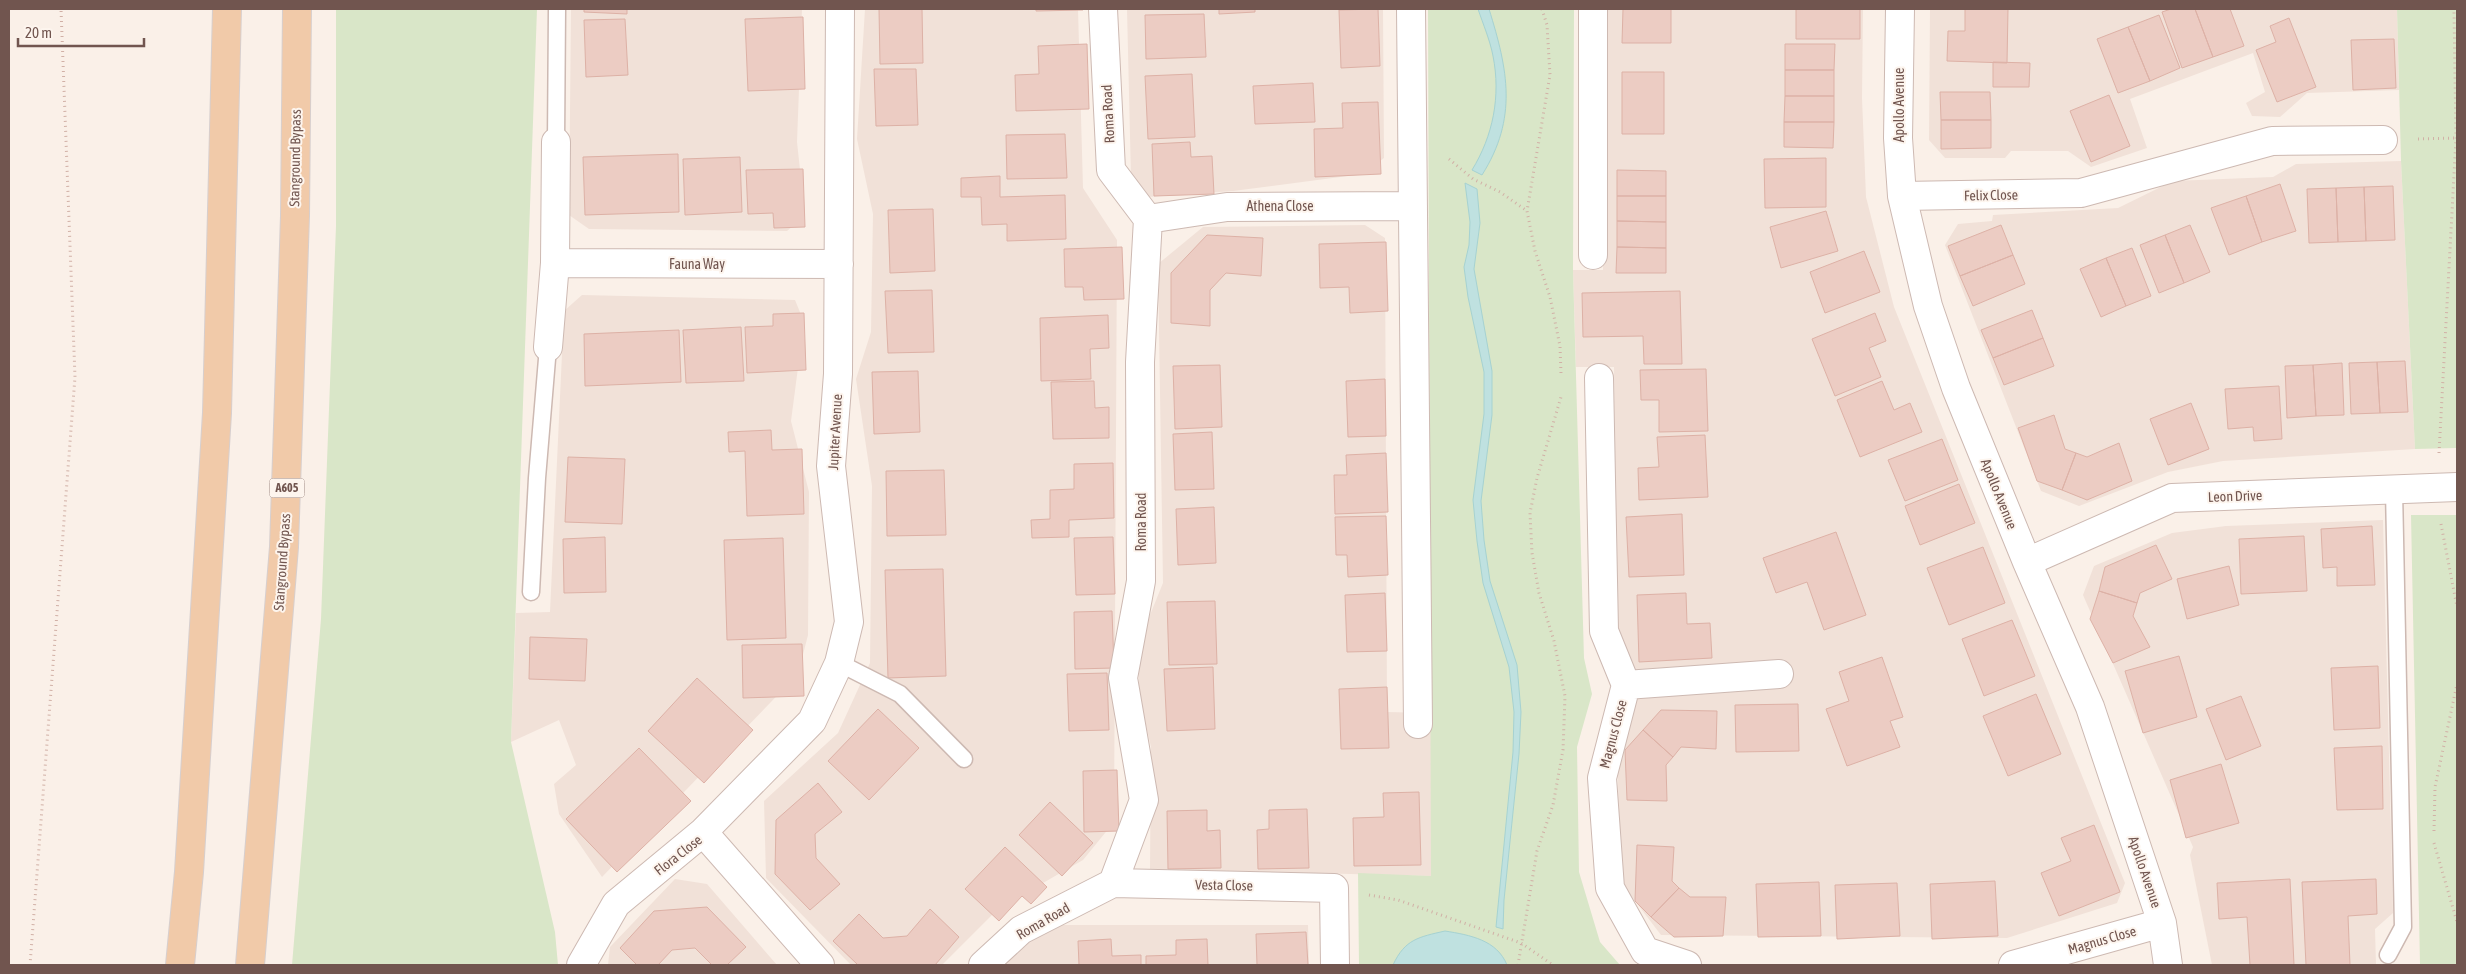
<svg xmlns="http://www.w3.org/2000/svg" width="2466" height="974" viewBox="0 0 2466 974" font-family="'Asap Condensed',sans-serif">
<rect width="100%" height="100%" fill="#faf0e8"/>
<!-- residential -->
<path fill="#f1e1d8" d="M 571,9 L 802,9 L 797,142 L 805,216 L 787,231 L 589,229 L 569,215 Z
M 865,9 L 1078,9 L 1083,188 L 1117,240 L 1114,822 L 1083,860 L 998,909 L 942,965 L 851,965 L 766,878 L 764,801 L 838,733 L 870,663 L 872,486 L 856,379 L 871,332 L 873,214 L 857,139 Z
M 1127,9 L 1383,9 L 1384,158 L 1363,174 L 1233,191 L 1148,197 L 1131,178 Z
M 1606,9 L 1863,9 L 1862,98 L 1866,197 L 1894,307 L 2125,883 L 2117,903 L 2007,938 L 1661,935 L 1619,880 L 1614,367 L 1576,367 L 1573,270 L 1603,270 Z
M 1930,9 L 2397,9 L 2399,90 L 2307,93 L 2280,117 L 2252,116 L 2246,103 L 2265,92 L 2253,53 L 2130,99 L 2147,148 L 2091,167 L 2068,151 L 2011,151 L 2005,158 L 1945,158 L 1929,140 Z
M 2401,161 L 2415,449 L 2223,461 L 2168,472 L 2079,506 L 2041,491 L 1945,245 L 1958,224 L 1992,221 L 1993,215 L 2118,208 L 2173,181 L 2273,177 L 2296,164 Z
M 1365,225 L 1385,238 L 1387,712 L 1431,713 L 1431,876 L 1150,869 L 1151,747 L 1139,696 L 1139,642 L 1163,583 L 1158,264 L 1203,227 Z
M 582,295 L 795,300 L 804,322 L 791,421 L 809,492 L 808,635 L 798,674 L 602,877 L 559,814 L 554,784 L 576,765 L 559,720 L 511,742 L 516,613 L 550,612 L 564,311 Z
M 2383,520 L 2393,913 L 2375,929 L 2376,965 L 2212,965 L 2190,855 L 2193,847 L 2083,595 L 2094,566 L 2172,533 L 2226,526 Z
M 675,879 L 707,884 L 777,965 L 608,965 L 610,947 Z
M 1057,925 L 1308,925 L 1309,965 L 1003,965 L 1019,947 Z"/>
<!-- green -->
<path fill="#d9e6c8" d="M 336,9 L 537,9 L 511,742 L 555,932 L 558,965 L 292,965 L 321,619 L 336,226 Z
M 1428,9 L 1574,9 L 1573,270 L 1584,658 L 1592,694 L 1577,747 L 1579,872 L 1600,942 L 1620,965 L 1359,965 L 1358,873 L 1431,876 Z
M 2397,9 L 2457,9 L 2456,448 L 2415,449 L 2401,161 Z
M 2411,515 L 2457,515 L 2457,965 L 2420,965 Z"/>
<!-- water -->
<path fill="#bfe1e0" stroke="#a6d2d1" d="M 1478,9 L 1489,9 C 1508,70 1518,118 1482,175 L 1472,170 C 1493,136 1501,96 1493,56 C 1490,40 1483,24 1478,9 Z
M 1465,183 L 1477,189 L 1480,223 L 1474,269 L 1492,371 L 1492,415 L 1481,501 L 1484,540 L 1490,581 L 1517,665 L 1521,712 L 1519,754 L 1504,900 L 1503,929 L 1496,927 L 1513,752 L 1514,712 L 1509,667 L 1483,583 L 1477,541 L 1473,500 L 1484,414 L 1484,372 L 1468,297 L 1464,267 L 1469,245 L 1470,222 Z
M 1445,931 C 1470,935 1497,940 1507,965 L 1393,965 C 1405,939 1419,937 1445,931 Z"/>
<!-- building -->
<path fill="#ecccc3" stroke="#ddb1a6" d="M 584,9 L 627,9 L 627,14 L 584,12 Z
M 879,9 L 922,9 L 923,63 L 880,64 Z
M 1036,9 L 1083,9 L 1083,10 L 1036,11 Z
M 1219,9 L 1255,9 L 1255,12 L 1219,14 Z
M 1378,9 L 1380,66 L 1341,68 L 1339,10 Z
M 1623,9 L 1671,9 L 1671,43 L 1622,43 Z
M 1796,9 L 1860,9 L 1860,39 L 1796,39 Z
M 1965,9 L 2008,9 L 2007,63 L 1947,61 L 1948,31 L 1965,31 Z
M 2171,9 L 2195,9 L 2213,57 L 2182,68 L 2162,12 Z
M 2195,9 L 2230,9 L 2244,46 L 2213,57 Z
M 1204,14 L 1206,57 L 1146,59 L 1145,15 Z
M 2159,15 L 2180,68 L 2150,81 L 2128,27 Z
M 803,17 L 805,89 L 748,91 L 745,19 Z
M 2289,18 L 2316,87 L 2277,102 L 2256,50 L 2276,42 L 2270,26 Z
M 625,19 L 628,75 L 586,77 L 584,20 Z
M 2128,27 L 2150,81 L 2118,93 L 2097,39 Z
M 2394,39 L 2396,88 L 2353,90 L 2351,40 Z
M 1087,44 L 1089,109 L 1016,111 L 1015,75 L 1039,74 L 1038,46 Z
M 1785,44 L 1835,44 L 1834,70 L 1785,70 Z
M 1993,62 L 2030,63 L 2029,87 L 1993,87 Z
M 874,69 L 916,69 L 918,125 L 876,126 Z
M 1785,70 L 1834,70 L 1834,96 L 1785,96 Z
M 1622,72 L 1664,72 L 1664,134 L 1622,134 Z
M 1192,74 L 1195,137 L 1148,139 L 1145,76 Z
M 1313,83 L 1315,122 L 1255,124 L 1253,86 Z
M 1940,92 L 1990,92 L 1991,120 L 1941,120 Z
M 2109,95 L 2130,146 L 2091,162 L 2070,111 Z
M 1785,96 L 1834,96 L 1834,122 L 1784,122 Z
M 1378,102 L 1381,174 L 1315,177 L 1314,129 L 1343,128 L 1342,103 Z
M 1941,120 L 1991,120 L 1991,148 L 1941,149 Z
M 1784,122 L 1834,122 L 1833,148 L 1784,147 Z
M 1065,134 L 1067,178 L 1007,179 L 1006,135 Z
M 1190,142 L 1191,157 L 1212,156 L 1214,194 L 1154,196 L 1152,144 Z
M 678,154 L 679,212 L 585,215 L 583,157 Z
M 740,157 L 742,212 L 685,215 L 683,159 Z
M 1826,158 L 1826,207 L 1765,208 L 1764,159 Z
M 803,169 L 805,227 L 774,228 L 773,213 L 748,214 L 746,170 Z
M 1617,170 L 1666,171 L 1666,196 L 1617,196 Z
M 1000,176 L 1000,197 L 1065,195 L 1066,239 L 1007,241 L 1007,224 L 982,225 L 981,197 L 961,197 L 961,178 Z
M 2280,184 L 2296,231 L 2262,242 L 2246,196 Z
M 2393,186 L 2395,240 L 2366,241 L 2364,187 Z
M 2364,187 L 2366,241 L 2338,242 L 2336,188 Z
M 2336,188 L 2338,242 L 2309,243 L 2307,189 Z
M 1617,196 L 1666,196 L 1666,222 L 1617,221 Z
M 2246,196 L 2262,242 L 2229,255 L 2211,208 Z
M 933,209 L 935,271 L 890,273 L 888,210 Z
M 1826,211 L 1838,251 L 1781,268 L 1770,227 Z
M 1617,221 L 1666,222 L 1666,248 L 1617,247 Z
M 2001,225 L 2013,255 L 1960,276 L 1948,246 Z
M 2190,225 L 2210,272 L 2184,283 L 2165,235 Z
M 1207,235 L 1263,238 L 1261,276 L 1226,273 L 1210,290 L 1210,326 L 1171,323 L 1171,273 Z
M 2165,235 L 2184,283 L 2159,293 L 2140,245 Z
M 1386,242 L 1388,311 L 1350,313 L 1349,287 L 1320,288 L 1319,244 Z
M 1122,247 L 1124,299 L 1084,300 L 1083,287 L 1065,287 L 1064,249 Z
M 1617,247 L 1666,248 L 1666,273 L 1616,273 Z
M 2132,248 L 2151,296 L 2126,306 L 2106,258 Z
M 1864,251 L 1880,292 L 1825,313 L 1810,272 Z
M 2013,255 L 2025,284 L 1973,306 L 1960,276 Z
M 2106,258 L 2126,306 L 2101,317 L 2080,269 Z
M 932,290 L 934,352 L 888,353 L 885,291 Z
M 1680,291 L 1682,364 L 1644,364 L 1643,336 L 1583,337 L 1582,293 Z
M 2032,310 L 2043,338 L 1993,358 L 1981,330 Z
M 804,313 L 806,370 L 747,373 L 745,327 L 773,326 L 773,314 Z
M 1875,313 L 1886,341 L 1869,348 L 1881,377 L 1835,396 L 1812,339 Z
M 1108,315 L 1109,348 L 1090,349 L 1091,379 L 1041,381 L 1040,318 Z
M 741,327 L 744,381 L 686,383 L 683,330 Z
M 679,330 L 681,382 L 585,386 L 584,334 Z
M 2043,338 L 2054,366 L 2004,385 L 1993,358 Z
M 2405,361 L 2408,412 L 2380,413 L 2377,362 Z
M 2377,362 L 2380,413 L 2351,414 L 2349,363 Z
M 2342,363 L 2344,415 L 2316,416 L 2313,365 Z
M 1220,365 L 1222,427 L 1175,429 L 1173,366 Z
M 2313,365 L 2316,416 L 2287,418 L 2285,366 Z
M 1706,369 L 1708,431 L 1659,432 L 1659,400 L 1641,400 L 1640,370 Z
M 918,371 L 920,432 L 874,434 L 872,372 Z
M 1385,379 L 1386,436 L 1348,437 L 1346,381 Z
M 1094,381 L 1095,408 L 1109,407 L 1109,438 L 1053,439 L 1051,382 Z
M 1882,381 L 1894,410 L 1910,403 L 1922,432 L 1860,457 L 1837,400 Z
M 2279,386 L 2282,439 L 2254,441 L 2253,427 L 2228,429 L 2225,389 Z
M 2191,403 L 2209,449 L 2168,465 L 2150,419 Z
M 2054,415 L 2065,449 L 2076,453 L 2062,490 L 2037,481 L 2018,428 Z
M 771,430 L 772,450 L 802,449 L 804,514 L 747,516 L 745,451 L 729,452 L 728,432 Z
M 1212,432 L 1214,489 L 1175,490 L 1173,434 Z
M 1705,435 L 1708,497 L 1639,500 L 1638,468 L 1659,467 L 1657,437 Z
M 1942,439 L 1958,480 L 1905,501 L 1888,460 Z
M 2119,443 L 2132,481 L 2087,500 L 2062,490 L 2076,453 L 2087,457 Z
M 1386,453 L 1388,512 L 1335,514 L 1334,475 L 1347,475 L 1346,455 Z
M 568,457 L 625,459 L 622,524 L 565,522 Z
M 1113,463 L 1114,518 L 1069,520 L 1069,537 L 1032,538 L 1031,520 L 1050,519 L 1050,490 L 1074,489 L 1074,464 Z
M 944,470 L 946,535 L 887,536 L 886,471 Z
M 1959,484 L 1975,523 L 1920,545 L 1905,506 Z
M 1214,507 L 1216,563 L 1178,565 L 1176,509 Z
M 1682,514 L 1684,575 L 1629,577 L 1626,517 Z
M 1386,516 L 1388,575 L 1348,577 L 1347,555 L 1336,555 L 1335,517 Z
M 2372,526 L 2375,585 L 2337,586 L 2337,567 L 2323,568 L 2321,529 Z
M 1836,532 L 1866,615 L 1824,630 L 1807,582 L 1776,593 L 1763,558 Z
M 2304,536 L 2307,591 L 2241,594 L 2239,539 Z
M 605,537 L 606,592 L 564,593 L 563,539 Z
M 1113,537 L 1115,594 L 1076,595 L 1074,538 Z
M 783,538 L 786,638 L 727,640 L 724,540 Z
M 2156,545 L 2172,579 L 2140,593 L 2137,603 L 2099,591 L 2105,567 Z
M 1983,547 L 2005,603 L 1949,625 L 1927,568 Z
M 2229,566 L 2239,605 L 2187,619 L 2177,579 Z
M 943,569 L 946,676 L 888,678 L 885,570 Z
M 2099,591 L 2137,603 L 2133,616 L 2150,647 L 2113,663 L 2090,619 Z
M 1385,593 L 1387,651 L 1347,652 L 1345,595 Z
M 1686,593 L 1687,624 L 1710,623 L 1712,658 L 1639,662 L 1637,595 Z
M 1215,601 L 1217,664 L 1169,665 L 1167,602 Z
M 1112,611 L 1114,668 L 1075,669 L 1074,612 Z
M 2012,620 L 2035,676 L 1984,696 L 1962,639 Z
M 530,637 L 587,639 L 585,681 L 529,679 Z
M 802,644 L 804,696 L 743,698 L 742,645 Z
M 2179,656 L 2197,717 L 2143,733 L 2125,671 Z
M 1882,657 L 1903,717 L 1890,721 L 1900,747 L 1847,766 L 1826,709 L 1849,701 L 1839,672 Z
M 2378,666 L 2380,728 L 2334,730 L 2331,668 Z
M 1213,667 L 1215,729 L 1167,731 L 1164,669 Z
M 1107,673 L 1109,730 L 1069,731 L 1067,674 Z
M 697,678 L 753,730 L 704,783 L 648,731 Z
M 1387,687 L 1389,748 L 1341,749 L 1339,689 Z
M 2036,694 L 2061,754 L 2008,776 L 1983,716 Z
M 2241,696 L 2261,746 L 2226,760 L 2206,709 Z
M 1798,704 L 1799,751 L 1736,752 L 1735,705 Z
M 878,709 L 919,748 L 869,800 L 828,761 Z
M 1661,710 L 1717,711 L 1716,749 L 1681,747 L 1673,757 L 1643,730 Z
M 1643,730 L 1673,757 L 1666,765 L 1667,801 L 1627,800 L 1625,750 Z
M 2382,746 L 2383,809 L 2337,810 L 2334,748 Z
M 639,748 L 691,801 L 617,872 L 566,819 Z
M 2221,764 L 2239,823 L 2186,838 L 2170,780 Z
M 1117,770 L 1119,831 L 1084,832 L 1083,771 Z
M 818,783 L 842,812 L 815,834 L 816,858 L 840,884 L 810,910 L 775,874 L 776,820 Z
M 1419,792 L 1421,865 L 1354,866 L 1353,818 L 1384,817 L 1383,793 Z
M 1050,802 L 1093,843 L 1062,876 L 1019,835 Z
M 1307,809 L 1309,868 L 1258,869 L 1257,830 L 1269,829 L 1269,810 Z
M 1207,810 L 1207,831 L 1220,830 L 1221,868 L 1168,869 L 1167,811 Z
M 2094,825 L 2120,892 L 2059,916 L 2041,873 L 2071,861 L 2061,838 Z
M 1637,845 L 1674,847 L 1672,881 L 1679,888 L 1651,917 L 1635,901 Z
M 1005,847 L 1047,887 L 1031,904 L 1022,896 L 999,921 L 965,889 Z
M 2290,879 L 2294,965 L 2250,965 L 2247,917 L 2219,919 L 2217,883 Z
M 2376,879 L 2377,914 L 2348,916 L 2350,965 L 2306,965 L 2302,882 Z
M 1995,881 L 1998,936 L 1932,939 L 1930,884 Z
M 1819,882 L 1821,936 L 1758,937 L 1756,884 Z
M 1897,883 L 1900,936 L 1837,939 L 1835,885 Z
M 1679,888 L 1690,897 L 1726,897 L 1723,936 L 1674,937 L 1651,917 Z
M 707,907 L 746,947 L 727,965 L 712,965 L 695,948 L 672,950 L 658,965 L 637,965 L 620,948 L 654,911 Z
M 930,909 L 959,937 L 935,965 L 858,965 L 833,941 L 859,914 L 883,938 L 907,936 Z
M 1306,932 L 1308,965 L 1257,965 L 1256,934 Z
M 1111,939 L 1112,956 L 1141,955 L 1141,965 L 1079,965 L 1078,941 Z
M 1207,939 L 1208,965 L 1146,965 L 1146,956 L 1176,955 L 1176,940 Z"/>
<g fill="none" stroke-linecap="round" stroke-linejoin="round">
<defs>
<path id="lane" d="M 556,142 L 557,9
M 531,592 L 537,478 L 548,347
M 839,663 L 900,694 L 964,759
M 2388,955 L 2403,927 L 2394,490"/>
<path id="street" d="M 1411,9 L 1418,724
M 1593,9 L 1593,255
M 1900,9 L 1898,138 L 1902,196 L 1928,306 L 1956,388 L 2027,562 L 2090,707 L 2162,923 L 2168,965
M 1902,196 L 2081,193 L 2272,141 L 2383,140
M 1148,219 L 1227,207 L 1413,206
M 555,263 L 839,264
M 548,347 L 555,263 L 556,142
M 1599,378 L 1604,631 L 1626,685 L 1602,778 L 1610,888 L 1645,951 L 1687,965
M 2027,562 L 2172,498 L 2457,487
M 1626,685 L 1779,674
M 703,832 L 812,721 L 839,663 L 849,622 L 831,466 L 838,374 L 840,9
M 1113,883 L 1334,888 L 1335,965
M 581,965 L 616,904 L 703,832 L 820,965
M 983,965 L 1021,930 L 1113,883 L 1144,800 L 1123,678 L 1141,581 L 1140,362 L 1148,219 L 1111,170 L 1103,9
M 2013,965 L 2162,923"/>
<path id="primary" d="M 180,965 L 189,872 L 217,413 L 227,9
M 250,965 L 284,547 L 295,216 L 297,9"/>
</defs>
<!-- lane casing -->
<use href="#lane" stroke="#cdb9b2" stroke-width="19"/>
<!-- street casing -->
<use href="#street" stroke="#cdb9b2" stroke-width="30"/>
<!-- primary casing -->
<use href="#primary" stroke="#d7cfce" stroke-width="30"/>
<!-- path -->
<path stroke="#d1b0a6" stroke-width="3" stroke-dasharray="1 4" stroke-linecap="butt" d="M 1542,9 L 1547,25 L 1550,75 L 1527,211 L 1535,251 L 1550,297 L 1560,346 L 1561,374
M 2418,139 L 2457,138
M 1449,159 L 1473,179 L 1500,192 L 1527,211
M 2439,453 L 2456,138 L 2454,9
M 2441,524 L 2457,607
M 2434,831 L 2435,787 L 2457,684
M 2434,843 L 2457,922
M 1369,895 L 1398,900 L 1521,943 L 1553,965
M 30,965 L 75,377 L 61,9
M 1518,965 L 1537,851 L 1553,805 L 1563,750 L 1565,696 L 1554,641 L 1539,593 L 1532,553 L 1530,513 L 1537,478 L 1561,397"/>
<!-- lane -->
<use href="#lane" stroke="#fff" stroke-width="16"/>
<!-- street -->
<use href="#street" stroke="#fff" stroke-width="28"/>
<!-- primary -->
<use href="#primary" stroke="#f1caa9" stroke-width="28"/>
</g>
<g text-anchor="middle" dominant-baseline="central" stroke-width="4" stroke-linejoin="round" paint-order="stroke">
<!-- shield labels -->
<rect fill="#fdf5ee" stroke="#9b857f" stroke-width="1" x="269.5" y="478.5" width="35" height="19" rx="4"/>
<g font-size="12" font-weight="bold" fill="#71554f">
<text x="287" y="488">A605</text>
</g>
<!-- street labels -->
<g font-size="14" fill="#71554f" stroke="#fdf5ee">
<text transform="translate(1899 105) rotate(-90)">Apollo Avenue</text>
<text transform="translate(1108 114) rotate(-93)">Roma Road</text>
<text transform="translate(295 158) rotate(-89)">Stanground Bypass</text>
<text transform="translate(1991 195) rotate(-1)">Felix Close</text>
<text x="1280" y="206">Athena Close</text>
<text x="697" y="264">Fauna Way</text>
<text transform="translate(835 432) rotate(-87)">Jupiter Avenue</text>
<text transform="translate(1999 494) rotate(68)">Apollo Avenue</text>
<text transform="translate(2235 496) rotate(-2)">Leon Drive</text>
<text transform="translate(1141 522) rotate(-90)">Roma Road</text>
<text transform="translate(282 562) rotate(-86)">Stanground Bypass</text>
<text transform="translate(1613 734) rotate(-75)">Magnus Close</text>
<text transform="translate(678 855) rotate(-38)">Flora Close</text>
<text transform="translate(2145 872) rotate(71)">Apollo Avenue</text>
<text transform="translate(1224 885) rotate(1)">Vesta Close</text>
<text transform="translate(1043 921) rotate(-30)">Roma Road</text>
<text transform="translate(2102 940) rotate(-16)">Magnus Close</text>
</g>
</g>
<!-- border -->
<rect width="2466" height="974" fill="none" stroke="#71554f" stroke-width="20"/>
<!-- scale -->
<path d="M18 38v8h126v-8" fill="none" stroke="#71554f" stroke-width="2.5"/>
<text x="25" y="38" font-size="15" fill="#71554f" stroke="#fdf5ee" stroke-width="4" paint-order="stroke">20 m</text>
</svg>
